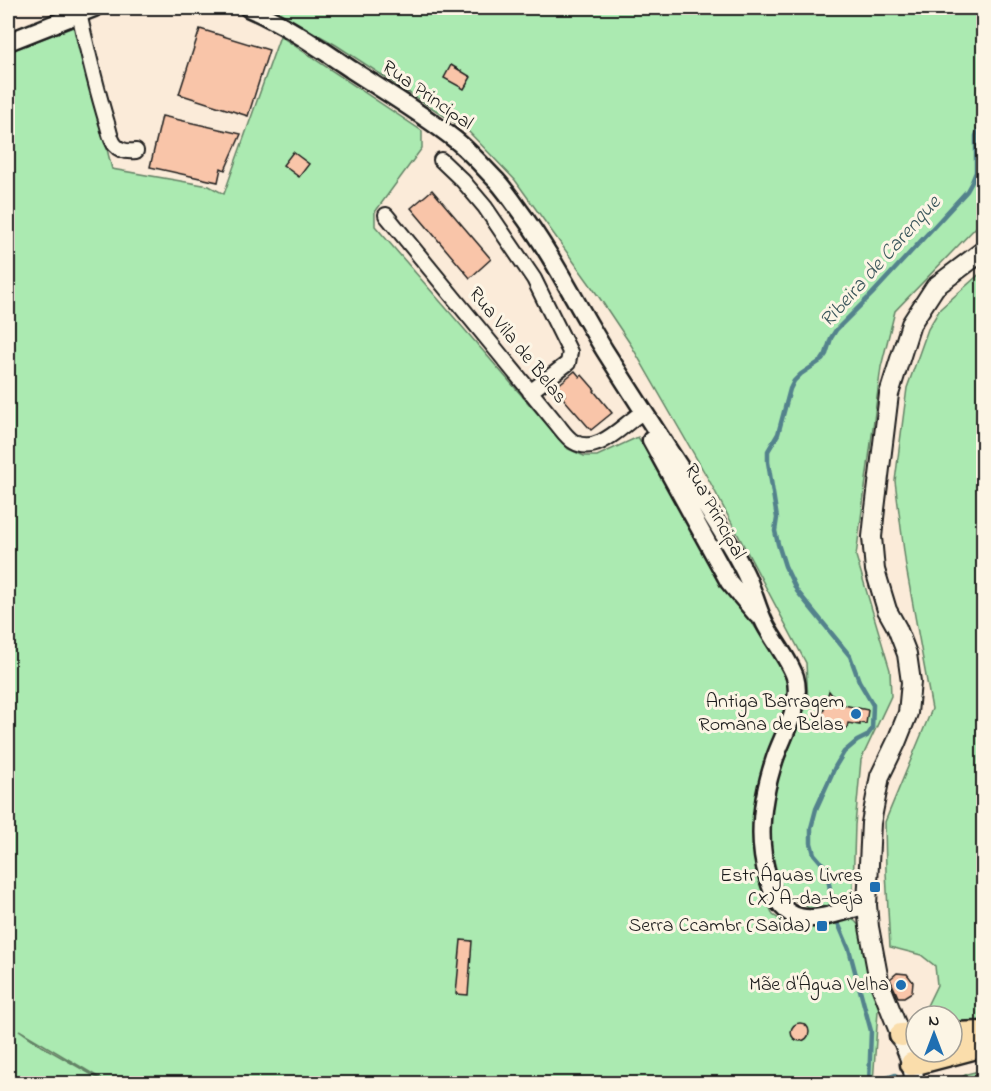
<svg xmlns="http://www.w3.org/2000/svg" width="991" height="1091" viewBox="0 0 991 1091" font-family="'Indie Flower',sans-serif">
<rect width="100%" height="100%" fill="#fbebd9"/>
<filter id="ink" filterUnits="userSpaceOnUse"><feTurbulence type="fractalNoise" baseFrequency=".0167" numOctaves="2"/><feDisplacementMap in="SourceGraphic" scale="12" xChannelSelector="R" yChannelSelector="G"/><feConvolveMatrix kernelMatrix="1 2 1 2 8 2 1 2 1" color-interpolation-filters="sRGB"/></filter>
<g filter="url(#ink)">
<!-- green -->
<path fill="#abeab1" stroke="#648366" stroke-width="1.5" d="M 270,8 L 983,8 L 983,220 L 895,311 L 881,367 L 856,556 L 890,670 L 891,696 L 861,760 L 855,825 L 853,890 L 845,900 L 820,908 L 809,908 L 791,898 L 781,887 L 772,853 L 769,833 L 771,804 L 774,786 L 808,701 L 806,663 L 710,482 L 631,345 L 599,297 L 515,180 L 469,132 L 336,45 Z
M 76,26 L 112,169 L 209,186 L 224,194 L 280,36 L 422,131 L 422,148 L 375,212 L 375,226 L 568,449 L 584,456 L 597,456 L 638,437 L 737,600 L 785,672 L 792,692 L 779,723 L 765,768 L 754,810 L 758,864 L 761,887 L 773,915 L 785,923 L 793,926 L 846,916 L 855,921 L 860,927 L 880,1004 L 878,1011 L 873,1083 L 108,1083 L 19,1030 L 42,1046 L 106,1083 L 8,1084 L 8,52 Z
M 983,271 L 983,1023 L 952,1025 L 952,1016 L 922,1016 L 937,985 L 935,966 L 921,955 L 890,947 L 886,872 L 885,822 L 932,709 L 906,567 L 895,481 L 907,388 L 928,329 L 940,309 Z
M 983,1070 L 983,1083 L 952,1083 L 967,1074 Z"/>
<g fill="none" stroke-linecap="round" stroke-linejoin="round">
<!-- stream -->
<path stroke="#53828c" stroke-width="4.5" d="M 833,905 L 826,868 L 814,854 L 811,843 L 811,828 L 816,809 L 835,767 L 844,752 L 857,741 L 867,736 L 872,729 L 873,705 L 859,681 L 850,656 L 797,591 L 785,566 L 778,544 L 775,531 L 777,518 L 768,462 L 768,451 L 778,434 L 790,389 L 794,381 L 801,374 L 822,360 L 826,354 L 831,338 L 836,330 L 872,294 L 967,191 L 972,182 L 976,172 L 976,136 L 984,114
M 838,923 L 849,949 L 871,1031 L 869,1084
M 870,1084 L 895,1075"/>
</g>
<!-- building -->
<path fill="#f9c5a9" stroke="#1c1c1c" stroke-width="1.5" d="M 200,29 L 269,50 L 248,116 L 179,94 Z
M 451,65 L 471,77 L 464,89 L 444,78 Z
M 162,116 L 241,134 L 225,170 L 221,168 L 218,182 L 150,167 Z
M 293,152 L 309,164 L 299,177 L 283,165 Z
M 432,190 L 491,259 L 470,278 L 411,208 Z
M 575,371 L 580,377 L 582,375 L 595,390 L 594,391 L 612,413 L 591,430 L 562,397 L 565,395 L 557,386 Z
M 829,691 L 839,704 L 868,710 L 866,724 L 860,723 L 860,725 L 848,723 L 847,728 L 820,724 Z
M 461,940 L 472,941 L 468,995 L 456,994 Z
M 897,973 L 907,974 L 913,982 L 912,992 L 904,997 L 898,997 L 890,979 Z
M791 1032a9 9 0 1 1 18 0a9 9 0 1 1-18 0Z"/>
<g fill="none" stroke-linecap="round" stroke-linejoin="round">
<defs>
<path id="minor" d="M 79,13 C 87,49 96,87 107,123 C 109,129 110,139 115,145 C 120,151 128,152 136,151
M 441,160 L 463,181 L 485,207 L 534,279 L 570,352 L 568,363 L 530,392
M 386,215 L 557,424 C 562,430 567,438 574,442 C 596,455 620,428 637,416"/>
<path id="tertiary" d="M 248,8 C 285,24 318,47 352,70 C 386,92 421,113 453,138 C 469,150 483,167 497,181 C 505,190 512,200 519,210 C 552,254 576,304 605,351 C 633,395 662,440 691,484 C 710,513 730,542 745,573 C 753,589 757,608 765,624 C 773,640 790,661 795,677 C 803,704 783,734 775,758 C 762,797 756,839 768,878 C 785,937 822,917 867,905
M 8,42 L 94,8
M 651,440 L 729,582 L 757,615"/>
<path id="secondary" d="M 915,1084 L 912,1064 L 879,981 L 869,927 L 867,905 L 871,823 L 880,776 L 896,743 L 908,713 L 911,682 L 907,654 L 897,628 L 887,610 L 875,570 L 872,537 L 875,509 L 889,394 L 911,324 L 935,287 L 984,250"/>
<path id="trunk" d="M 952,1034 L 984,1033
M 901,1035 L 916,1034
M 912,1064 L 984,1045"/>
</defs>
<!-- minor casing -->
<use href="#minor" stroke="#1c1c1c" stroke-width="18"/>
<!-- tertiary casing -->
<use href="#tertiary" stroke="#1c1c1c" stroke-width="21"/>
<!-- secondary casing -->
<use href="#secondary" stroke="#1c1c1c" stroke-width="22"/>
<!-- trunk casing -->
<use href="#trunk" stroke="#1c1c1c" stroke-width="27"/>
<!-- minor -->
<use href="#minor" stroke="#fcf5e5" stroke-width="14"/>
<!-- tertiary -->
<use href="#tertiary" stroke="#fcf5e5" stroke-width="16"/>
<!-- secondary -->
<use href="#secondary" stroke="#fcf5e5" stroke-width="18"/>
<!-- trunk -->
<use href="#trunk" stroke="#faddab" stroke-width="22"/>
</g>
</g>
<!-- markers -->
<g fill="#1f6fb2" stroke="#fcf5e5" stroke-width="2">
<circle cx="856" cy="714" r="6"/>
<rect x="869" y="881" width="12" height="12" rx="3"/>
<rect x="816" y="920" width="12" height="12" rx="3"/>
<circle cx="901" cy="985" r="6"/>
</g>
<g text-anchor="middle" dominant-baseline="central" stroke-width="6" stroke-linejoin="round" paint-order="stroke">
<!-- street labels -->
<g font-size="20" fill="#1c1c1c" stroke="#fcf5e5">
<text transform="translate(427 96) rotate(35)">Rua Principal</text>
<text transform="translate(517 346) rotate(51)">Rua Vila de Belas</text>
<text transform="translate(714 512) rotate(61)">Rua Principal</text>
</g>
<!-- poi labels -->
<g font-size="20" fill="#1c1c1c" stroke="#fcf5e5" text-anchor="end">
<text x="844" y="702">Antiga Barragem<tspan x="844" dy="23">Romana de Belas</tspan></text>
<text x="863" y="876">Estr Águas Livres<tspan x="863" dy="23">(X) A-da-beja</tspan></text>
<text x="810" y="926">Serra Ccambr (Saida)</text>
<text x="889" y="985">Mãe d'Água Velha</text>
</g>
<!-- water labels -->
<g font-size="21" font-style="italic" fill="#3c585d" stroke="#fcf5e5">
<text transform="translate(881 262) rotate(-48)">Ribeira de Carenque</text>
</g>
</g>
<!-- margin -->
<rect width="991" height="1091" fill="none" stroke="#fcf5e5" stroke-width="30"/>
<rect x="15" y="15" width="961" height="1061" fill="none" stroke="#1c1c1c" stroke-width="2" filter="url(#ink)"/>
<!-- north arrow -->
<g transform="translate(934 1034)"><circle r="28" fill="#fcf5e5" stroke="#a29e95" stroke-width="1.5"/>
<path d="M0-4.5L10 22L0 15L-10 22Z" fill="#1f6fb2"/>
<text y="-9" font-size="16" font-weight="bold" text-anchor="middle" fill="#1c1c1c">N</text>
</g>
</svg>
